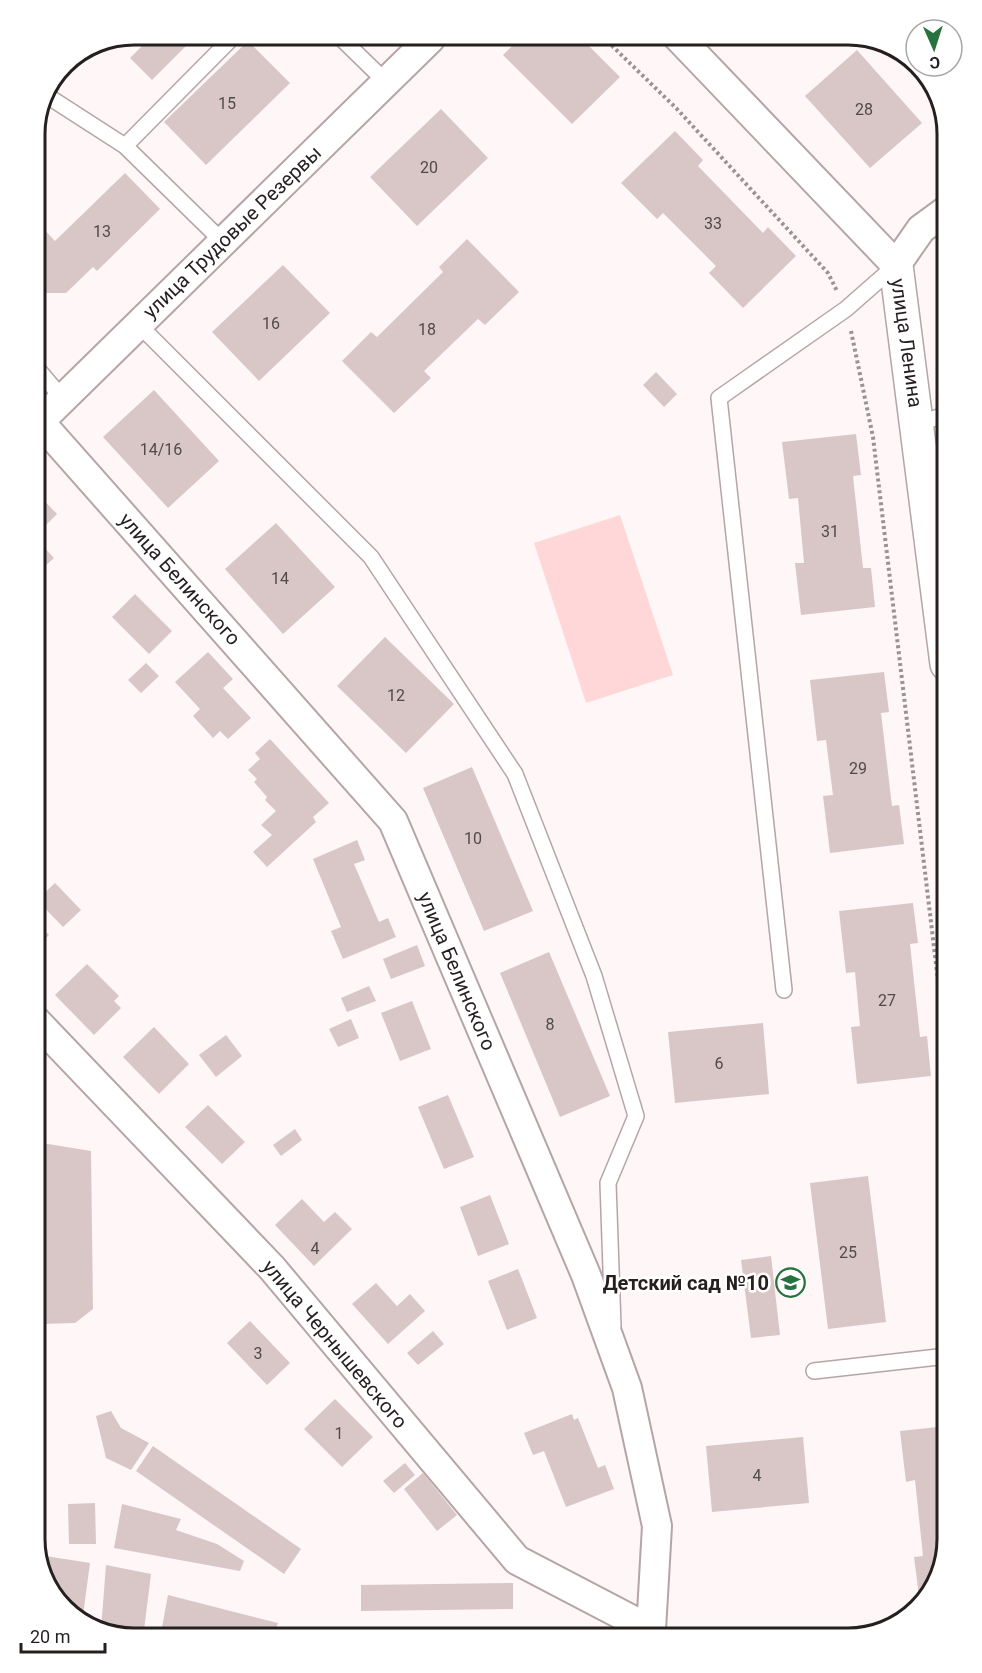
<svg xmlns="http://www.w3.org/2000/svg" width="982" height="1673" viewBox="0 0 982 1673" font-family="Roboto,sans-serif">
<rect width="100%" height="100%" fill="#fef6f7"/>
<!-- green -->
<path fill="#ffd7d8" d="M 620,515 L 673,675 L 586,703 L 534,543 Z"/>
<!-- building -->
<path fill="#d9c7c8" d="M 580,37 L 620,77 L 572,124 L 503,55 L 520,38 Z
M 147,41 L 191,41 L 152,80 L 130,58 Z
M 248,41 L 290,83 L 206,165 L 164,122 Z
M 857,50 L 922,123 L 870,168 L 805,96 Z
M 441,109 L 488,158 L 417,226 L 370,177 Z
M 675,131 L 703,160 L 698,166 L 763,233 L 768,227 L 796,256 L 743,308 L 709,273 L 716,266 L 663,213 L 657,219 L 621,183 Z
M 125,173 L 160,209 L 97,271 L 93,267 L 66,293 L 42,293 L 35,285 L 35,220 L 55,241 Z
M 467,239 L 519,292 L 485,325 L 478,319 L 424,371 L 431,378 L 394,413 L 342,361 L 371,332 L 377,337 L 443,272 L 439,267 Z
M 283,265 L 330,313 L 259,381 L 212,332 Z
M 656,372 L 677,394 L 664,407 L 643,385 Z
M 154,390 L 219,461 L 168,508 L 103,437 Z
M 856,434 L 861,475 L 853,476 L 863,568 L 871,568 L 875,607 L 801,615 L 795,563 L 804,563 L 798,498 L 789,499 L 782,442 Z
M 35,491 L 57,514 L 35,536 Z
M 276,523 L 335,587 L 283,634 L 225,569 Z
M 40,543 L 54,558 L 35,575 L 35,548 Z
M 135,594 L 172,631 L 149,654 L 112,617 Z
M 385,637 L 454,704 L 406,753 L 337,686 Z
M 208,652 L 233,679 L 223,688 L 251,718 L 228,739 L 220,731 L 213,738 L 193,716 L 200,709 L 175,682 Z
M 146,663 L 159,676 L 141,693 L 128,680 Z
M 884,672 L 889,712 L 881,713 L 892,806 L 899,805 L 904,844 L 830,853 L 823,796 L 833,795 L 826,740 L 817,741 L 810,680 Z
M 270,739 L 329,803 L 313,817 L 316,822 L 267,867 L 253,852 L 272,835 L 261,825 L 276,811 L 265,800 L 267,797 L 254,782 L 257,779 L 248,770 L 260,759 L 255,753 Z
M 472,767 L 533,911 L 484,931 L 423,788 Z
M 357,840 L 365,860 L 354,864 L 379,922 L 388,918 L 396,937 L 343,959 L 331,931 L 341,927 L 313,859 Z
M 55,883 L 81,910 L 63,927 L 37,900 Z
M 913,903 L 918,943 L 910,944 L 920,1037 L 927,1036 L 931,1076 L 857,1084 L 851,1027 L 860,1026 L 855,972 L 846,973 L 839,911 Z
M 36,921 L 49,935 L 40,944 L 45,948 L 35,958 Z
M 417,945 L 425,966 L 391,979 L 383,959 Z
M 549,952 L 610,1096 L 560,1117 L 500,973 Z
M 87,964 L 119,996 L 114,1001 L 121,1008 L 94,1035 L 55,995 Z
M 369,986 L 376,1001 L 347,1012 L 341,998 Z
M 412,1001 L 431,1049 L 400,1061 L 381,1013 Z
M 351,1019 L 359,1038 L 338,1047 L 329,1029 Z
M 763,1023 L 769,1094 L 675,1103 L 668,1032 Z
M 154,1027 L 189,1064 L 159,1094 L 123,1057 Z
M 226,1035 L 242,1056 L 216,1077 L 199,1055 Z
M 448,1095 L 474,1157 L 444,1169 L 418,1107 Z
M 208,1105 L 245,1142 L 222,1164 L 185,1127 Z
M 295,1129 L 302,1140 L 281,1156 L 273,1145 Z
M 36,1142 L 91,1151 L 93,1309 L 75,1323 L 43,1324 Z
M 868,1176 L 886,1322 L 828,1329 L 810,1183 Z
M 490,1195 L 509,1244 L 478,1256 L 460,1207 Z
M 302,1199 L 324,1222 L 335,1212 L 352,1229 L 314,1266 L 275,1225 Z
M 771,1256 L 780,1335 L 751,1338 L 741,1260 Z
M 518,1269 L 537,1318 L 507,1330 L 488,1281 Z
M 376,1283 L 397,1306 L 410,1294 L 425,1311 L 388,1344 L 352,1304 Z
M 250,1321 L 290,1363 L 267,1385 L 227,1343 Z
M 433,1331 L 444,1344 L 418,1365 L 407,1353 Z
M 335,1399 L 373,1437 L 342,1467 L 304,1429 Z
M 111,1411 L 121,1428 L 149,1443 L 131,1470 L 106,1458 L 96,1416 Z
M 572,1414 L 574,1420 L 578,1418 L 598,1468 L 605,1465 L 614,1489 L 566,1507 L 544,1451 L 533,1455 L 524,1433 Z
M 947,1426 L 947,1539 L 931,1594 L 920,1604 L 914,1557 L 923,1556 L 915,1480 L 906,1482 L 900,1431 Z
M 803,1437 L 809,1503 L 712,1512 L 706,1446 Z
M 153,1446 L 301,1549 L 284,1574 L 136,1471 Z
M 405,1463 L 415,1475 L 394,1493 L 383,1481 Z
M 423,1473 L 457,1515 L 437,1531 L 404,1489 Z
M 95,1503 L 96,1544 L 69,1544 L 68,1504 Z
M 122,1504 L 181,1519 L 176,1530 L 217,1544 L 244,1561 L 240,1571 L 114,1548 Z
M 39,1555 L 90,1563 L 82,1623 L 45,1583 Z
M 106,1565 L 151,1574 L 143,1638 L 128,1638 L 101,1629 Z
M 513,1583 L 513,1609 L 361,1611 L 361,1585 Z
M 168,1595 L 278,1623 L 272,1638 L 160,1638 Z
M 293,1627 L 354,1637 L 354,1638 L 291,1638 Z"/>
<g fill="none" stroke-linecap="round" stroke-linejoin="round">
<defs>
<path id="service" d="M 343,40 L 386,82
M 49,97 L 125,146 L 223,242
M 125,146 L 229,41
M 138,324 L 371,557 L 515,774 L 594,976 L 636,1116 L 608,1183 L 613,1326
M 35,366 L 63,399
M 918,424 L 947,414
M 784,990 L 719,398 L 846,309 L 895,266
M 814,1371 L 947,1356"/>
<path id="minor" d="M 677,36 L 896,265 L 921,229 L 947,210
M 40,422 L 393,821 L 586,1275 L 627,1388 L 657,1526 L 651,1630
M 35,426 L 430,39
M 35,1020 L 272,1268 L 517,1560 L 651,1630 L 655,1638"/>
<path id="tertiary" d="M 896,265 L 947,664"/>
</defs>
<!-- service casing -->
<use href="#service" stroke="#b6a5a6" stroke-width="18"/>
<!-- minor casing -->
<use href="#minor" stroke="#b6a5a6" stroke-width="32"/>
<!-- tertiary casing -->
<use href="#tertiary" stroke="#b6a5a6" stroke-width="36"/>
<!-- path -->
<path stroke="#9a9393" stroke-width="4" stroke-dasharray="3 3" stroke-linecap="butt" d="M 603,37 L 677,109 L 828,273 L 837,291
M 851,331 L 873,437 L 947,1056"/>
<!-- service -->
<use href="#service" stroke="#fff" stroke-width="15"/>
<!-- minor -->
<use href="#minor" stroke="#fff" stroke-width="28"/>
<!-- tertiary -->
<use href="#tertiary" stroke="#fff" stroke-width="33"/>
</g>
<!-- icons -->
<defs>
<symbol id="school-ring" viewBox="-11 -11 22 22"><circle r="9.5" fill="#fff" stroke="#28723f" stroke-width="1.5"/><path d="M0-5L7-2L0 1L-7-2ZM-4 1L0 2.5L4 1V4Q0 6-4 4Z" fill="#28723f"/></symbol>
</defs>
<g fill-rule="evenodd">
<use href="#school-ring" x="774" y="1266" width="33" height="33"/>
</g>
<g text-anchor="middle" dominant-baseline="central" stroke-width="5" stroke-linejoin="round" paint-order="stroke">
<!-- number labels -->
<g font-size="16" fill="#524949">
<text x="227" y="103">15</text>
<text x="864" y="109">28</text>
<text x="429" y="167">20</text>
<text x="713" y="223">33</text>
<text x="102" y="231">13</text>
<text x="271" y="323">16</text>
<text x="427" y="329">18</text>
<text x="161" y="449">14/16</text>
<text x="830" y="531">31</text>
<text x="280" y="578">14</text>
<text x="396" y="695">12</text>
<text x="858" y="768">29</text>
<text x="473" y="838">10</text>
<text x="887" y="1000">27</text>
<text x="550" y="1024">8</text>
<text x="719" y="1063">6</text>
<text x="315" y="1248">4</text>
<text x="848" y="1252">25</text>
<text x="258" y="1353">3</text>
<text x="339" y="1433">1</text>
<text x="757" y="1475">4</text>
</g>
<!-- street labels -->
<g font-size="20" fill="#251f1f" stroke="#fff">
<text transform="translate(232 232) rotate(-44)">улица Трудовые Резервы</text>
<text transform="translate(907 343) rotate(82)">улица Ленина</text>
<text transform="translate(180 579) rotate(48)">улица Белинского</text>
<text transform="translate(457 971) rotate(67)">улица Белинского</text>
<text transform="translate(335 1344) rotate(50)">улица Чернышевского</text>
</g>
<!-- poi labels -->
<g font-size="20" font-weight="bold" fill="#251f1f" stroke="#fff" text-anchor="end">
<text x="769" y="1283">Детский сад №10</text>
</g>
</g>
<!-- crop -->
<path d="M0 0H982V1673H0ZM134 45H848A89 89 0 0 1 937 134V1539A89 89 0 0 1 848 1628H134A89 89 0 0 1 45 1539V134A89 89 0 0 1 134 45Z" fill="#fff" fill-rule="evenodd"/>
<path fill="none" stroke="#251f1f" stroke-width="3" d="M134 45H848A89 89 0 0 1 937 134V1539A89 89 0 0 1 848 1628H134A89 89 0 0 1 45 1539V134A89 89 0 0 1 134 45Z"/>
<!-- north arrow -->
<g transform="translate(934 48) rotate(177)"><circle r="28" fill="#ffffff" stroke="#a8a5a5" stroke-width="1.5"/>
<path d="M0-4.5L10 22L0 15L-10 22Z" fill="#28723f"/>
<text y="-9" font-size="16" font-weight="bold" text-anchor="middle" fill="#251f1f">С</text>
</g>
<!-- scale -->
<path d="M21 1643v9h84v-9" fill="none" stroke="#251f1f" stroke-width="3"/>
<text x="30" y="1643" font-size="18" fill="#251f1f" stroke="#ffffff" stroke-width="4.5" paint-order="stroke">20 m</text>
</svg>
